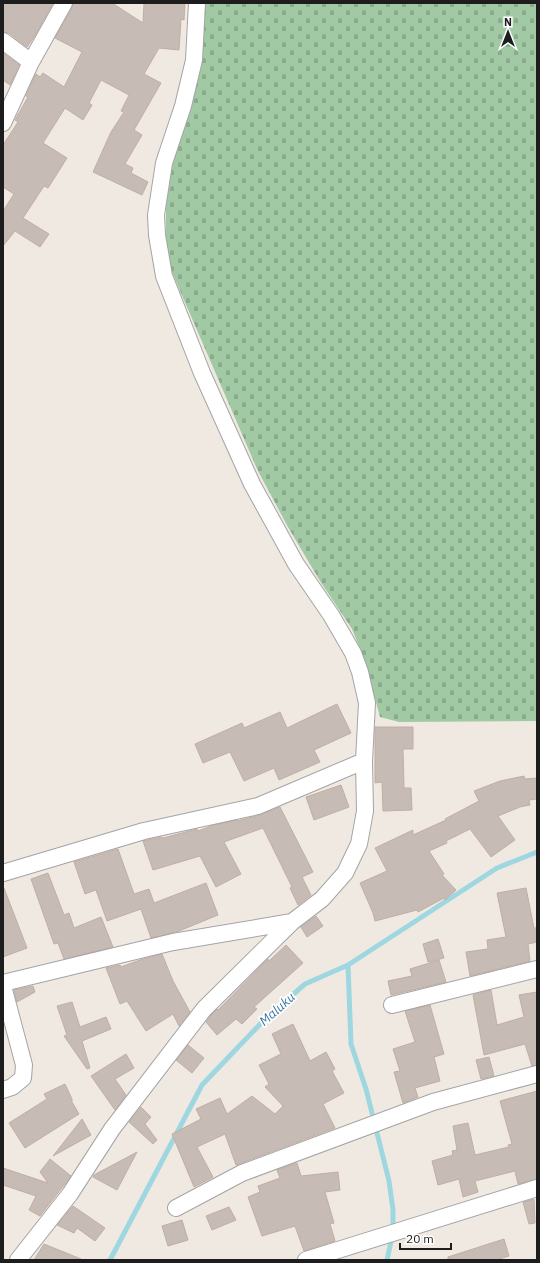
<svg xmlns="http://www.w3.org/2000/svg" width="540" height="1263" viewBox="0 0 540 1263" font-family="'IBM Plex Sans',sans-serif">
<defs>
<pattern id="cemetery-stones" width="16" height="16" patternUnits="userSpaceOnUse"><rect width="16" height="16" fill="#a1c9a4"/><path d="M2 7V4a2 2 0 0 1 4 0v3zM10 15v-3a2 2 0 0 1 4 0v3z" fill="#8aac8d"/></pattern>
</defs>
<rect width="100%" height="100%" fill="#efe9e2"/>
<!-- cemetery -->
<path fill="url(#cemetery-stones)" d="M 205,3 L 537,3 L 537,721 L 399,722 L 380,717 L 364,658 L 352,629 L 320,581 L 288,527 L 258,471 L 171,270 L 166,243 L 166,204 L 174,156 L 201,63 Z"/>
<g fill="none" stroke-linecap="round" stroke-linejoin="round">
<!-- stream -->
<path stroke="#9fd7e0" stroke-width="5" d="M 348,965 L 351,1044 L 366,1089 L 389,1181 L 393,1210 L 393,1232 L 387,1260
M 110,1260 L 202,1085 L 266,1018 L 305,984 L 348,965 L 497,868 L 537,852"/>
</g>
<!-- building -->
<path fill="#c7bbb5" stroke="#c2aea3" d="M 3,3 L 53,3 L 34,37 L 27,47 L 9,33 L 3,32 Z
M 73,3 L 112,3 L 143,23 L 144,3 L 185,3 L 184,20 L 181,19 L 179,50 L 159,48 L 144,74 L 161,83 L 134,130 L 142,135 L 125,164 L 133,168 L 131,173 L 148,182 L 142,195 L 93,172 L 111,132 L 124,112 L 121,111 L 129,95 L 101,80 L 89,103 L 92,105 L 83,120 L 65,108 L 43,143 L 67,158 L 48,188 L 44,186 L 23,218 L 49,234 L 40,247 L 15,231 L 3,246 L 3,211 L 14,194 L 3,187 L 3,145 L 18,122 L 15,120 L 28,97 L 26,96 L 36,74 L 40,77 L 43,73 L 64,87 L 82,52 L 55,38 L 72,8 Z
M 3,53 L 19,65 L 10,85 L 3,80 Z
M 337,704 L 351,733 L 314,750 L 320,762 L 279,780 L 274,768 L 244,781 L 230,752 L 203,763 L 195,744 L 242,723 L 244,728 L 280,712 L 287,728 Z
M 375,727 L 413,727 L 413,749 L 403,749 L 404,788 L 411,788 L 412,810 L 383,811 L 382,782 L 375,783 Z
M 524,776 L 525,779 L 537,778 L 537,799 L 529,800 L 530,805 L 520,807 L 498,816 L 515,840 L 491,857 L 470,829 L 446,841 L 447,843 L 429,851 L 444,874 L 442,875 L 456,890 L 445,900 L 444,898 L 418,912 L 417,910 L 375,921 L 373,913 L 360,883 L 387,871 L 375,848 L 413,830 L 413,835 L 446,820 L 445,819 L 479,801 L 474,791 L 500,781 Z
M 341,785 L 349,807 L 314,820 L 306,797 Z
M 280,807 L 313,872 L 302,877 L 311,895 L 298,905 L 290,888 L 292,887 L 263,828 L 224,842 L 241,874 L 216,887 L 200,856 L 153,870 L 143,841 L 162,837 L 163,838 L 197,829 L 198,831 L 214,825 L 237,820 L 237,821 L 260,815 Z
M 118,849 L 134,894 L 149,889 L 154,903 L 206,883 L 218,915 L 179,931 L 151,938 L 141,909 L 107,921 L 96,890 L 85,894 L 74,862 Z
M 48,873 L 64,915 L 69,913 L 74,928 L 101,917 L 113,947 L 64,959 L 58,943 L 54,944 L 31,879 Z
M 4,888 L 27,948 L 3,957 L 3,889 Z
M 526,888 L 534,928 L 537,928 L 537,942 L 528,944 L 530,961 L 470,976 L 466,952 L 488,949 L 487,940 L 506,937 L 497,893 Z
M 316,916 L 323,926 L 307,937 L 301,927 Z
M 438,939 L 444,958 L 428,962 L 423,944 Z
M 286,945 L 303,963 L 254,1007 L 257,1009 L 242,1024 L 236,1019 L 217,1035 L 206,1022 L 211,1015 L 217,1009 L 218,1010 L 268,959 L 269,961 Z
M 162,954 L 173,981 L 190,1012 L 179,1026 L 173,1014 L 146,1031 L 127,1001 L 120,1004 L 106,968 L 120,965 L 121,967 L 140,960 Z
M 439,960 L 446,982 L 391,995 L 388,981 L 412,976 L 410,969 Z
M 33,986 L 35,992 L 17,1002 L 14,990 Z
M 491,990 L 497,1025 L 524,1017 L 519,995 L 537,992 L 537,1065 L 532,1066 L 525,1044 L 484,1055 L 473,995 Z
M 72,1002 L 80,1027 L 106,1017 L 111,1029 L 82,1041 L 90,1068 L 87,1069 L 64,1036 L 67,1035 L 57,1006 Z
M 430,1005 L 444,1054 L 434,1057 L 440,1081 L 415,1088 L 418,1097 L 403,1103 L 394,1072 L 400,1071 L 393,1049 L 415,1042 L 405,1011 Z
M 293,1024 L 310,1061 L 326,1052 L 335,1069 L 332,1071 L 344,1093 L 323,1104 L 335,1128 L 236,1165 L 225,1134 L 197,1147 L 213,1177 L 194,1187 L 172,1134 L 201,1119 L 196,1109 L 220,1098 L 227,1114 L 252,1096 L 275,1114 L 283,1106 L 265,1087 L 269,1084 L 259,1065 L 281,1054 L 272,1034 Z
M 188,1045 L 204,1058 L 192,1073 L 176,1060 Z
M 126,1054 L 134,1068 L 115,1079 L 126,1095 L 115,1110 L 91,1076 Z
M 489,1057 L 494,1076 L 481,1079 L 476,1060 Z
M 65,1084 L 72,1099 L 72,1102 L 79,1114 L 25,1148 L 9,1123 L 47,1099 L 44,1094 Z
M 537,1091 L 537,1179 L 518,1184 L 515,1171 L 475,1181 L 478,1192 L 463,1197 L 459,1179 L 438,1185 L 432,1161 L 453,1155 L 452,1151 L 457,1150 L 453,1126 L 468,1123 L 475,1155 L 509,1147 L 508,1145 L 512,1144 L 500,1101 Z
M 141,1107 L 151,1117 L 145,1124 L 157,1140 L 153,1144 L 129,1122 Z
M 82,1119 L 91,1135 L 53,1156 Z
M 137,1152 L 117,1190 L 93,1177 L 94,1175 Z
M 50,1159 L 71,1176 L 40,1216 L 29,1210 L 36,1196 L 3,1185 L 3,1168 L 48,1183 L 40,1172 Z
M 297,1163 L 301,1176 L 338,1172 L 340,1190 L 325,1192 L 334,1223 L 330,1224 L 335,1241 L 304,1251 L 295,1226 L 262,1236 L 248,1197 L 260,1192 L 258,1186 L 280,1178 L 277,1170 Z
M 534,1199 L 535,1223 L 529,1224 L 523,1202 Z
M 73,1206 L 105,1228 L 95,1241 L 77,1228 L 74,1233 L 57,1225 Z
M 229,1207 L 236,1220 L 212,1230 L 206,1216 Z
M 182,1220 L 188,1240 L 168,1246 L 162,1226 Z
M 504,1239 L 509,1256 L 496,1260 L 448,1260 L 448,1257 Z
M 44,1244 L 81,1259 L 81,1260 L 34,1260 Z"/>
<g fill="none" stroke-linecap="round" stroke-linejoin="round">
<defs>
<path id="minor" d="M 3,41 L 31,62
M 3,123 L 31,62 L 64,3
M 3,873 L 144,831 L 258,806 L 364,761
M 3,983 L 173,942 L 292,922
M 3,986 L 24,1065 L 23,1078 L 12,1087 L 3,1090
M 392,1005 L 537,969
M 176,1208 L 242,1173 L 433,1102 L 537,1074
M 18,1260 L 70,1194 L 112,1129 L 204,1009 L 292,922 L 322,899 L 345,873 L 359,844 L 365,811 L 364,761 L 367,703 L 360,672 L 353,653 L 331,615 L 296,564 L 252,484 L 202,373 L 164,276 L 157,235 L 156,215 L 164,163 L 183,106 L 194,60 L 197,3
M 306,1260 L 537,1188"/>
</defs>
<!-- minor casing -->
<use href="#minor" stroke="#a4a4a4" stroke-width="18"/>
<!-- minor -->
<use href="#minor" stroke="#fff" stroke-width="16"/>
</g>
<g text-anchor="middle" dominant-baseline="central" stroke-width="3.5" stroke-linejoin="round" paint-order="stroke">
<!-- water labels -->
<g font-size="13" font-style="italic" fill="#3e78a3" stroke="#fff">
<text transform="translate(277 1009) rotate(-42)">Maluku</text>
</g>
</g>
<!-- border -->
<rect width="540" height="1263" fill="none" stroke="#1d1d1d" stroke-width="8"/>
<!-- north arrow -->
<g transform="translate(508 32)" stroke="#ffffff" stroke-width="3" paint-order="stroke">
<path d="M0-3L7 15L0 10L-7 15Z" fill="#1d1d1d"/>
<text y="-6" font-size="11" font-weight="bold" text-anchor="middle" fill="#1d1d1d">N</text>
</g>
<!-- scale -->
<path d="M400 1243v6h51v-6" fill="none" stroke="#1d1d1d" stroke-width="2"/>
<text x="406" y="1243" font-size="12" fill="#1d1d1d" stroke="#ffffff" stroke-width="3" paint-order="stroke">20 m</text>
</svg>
